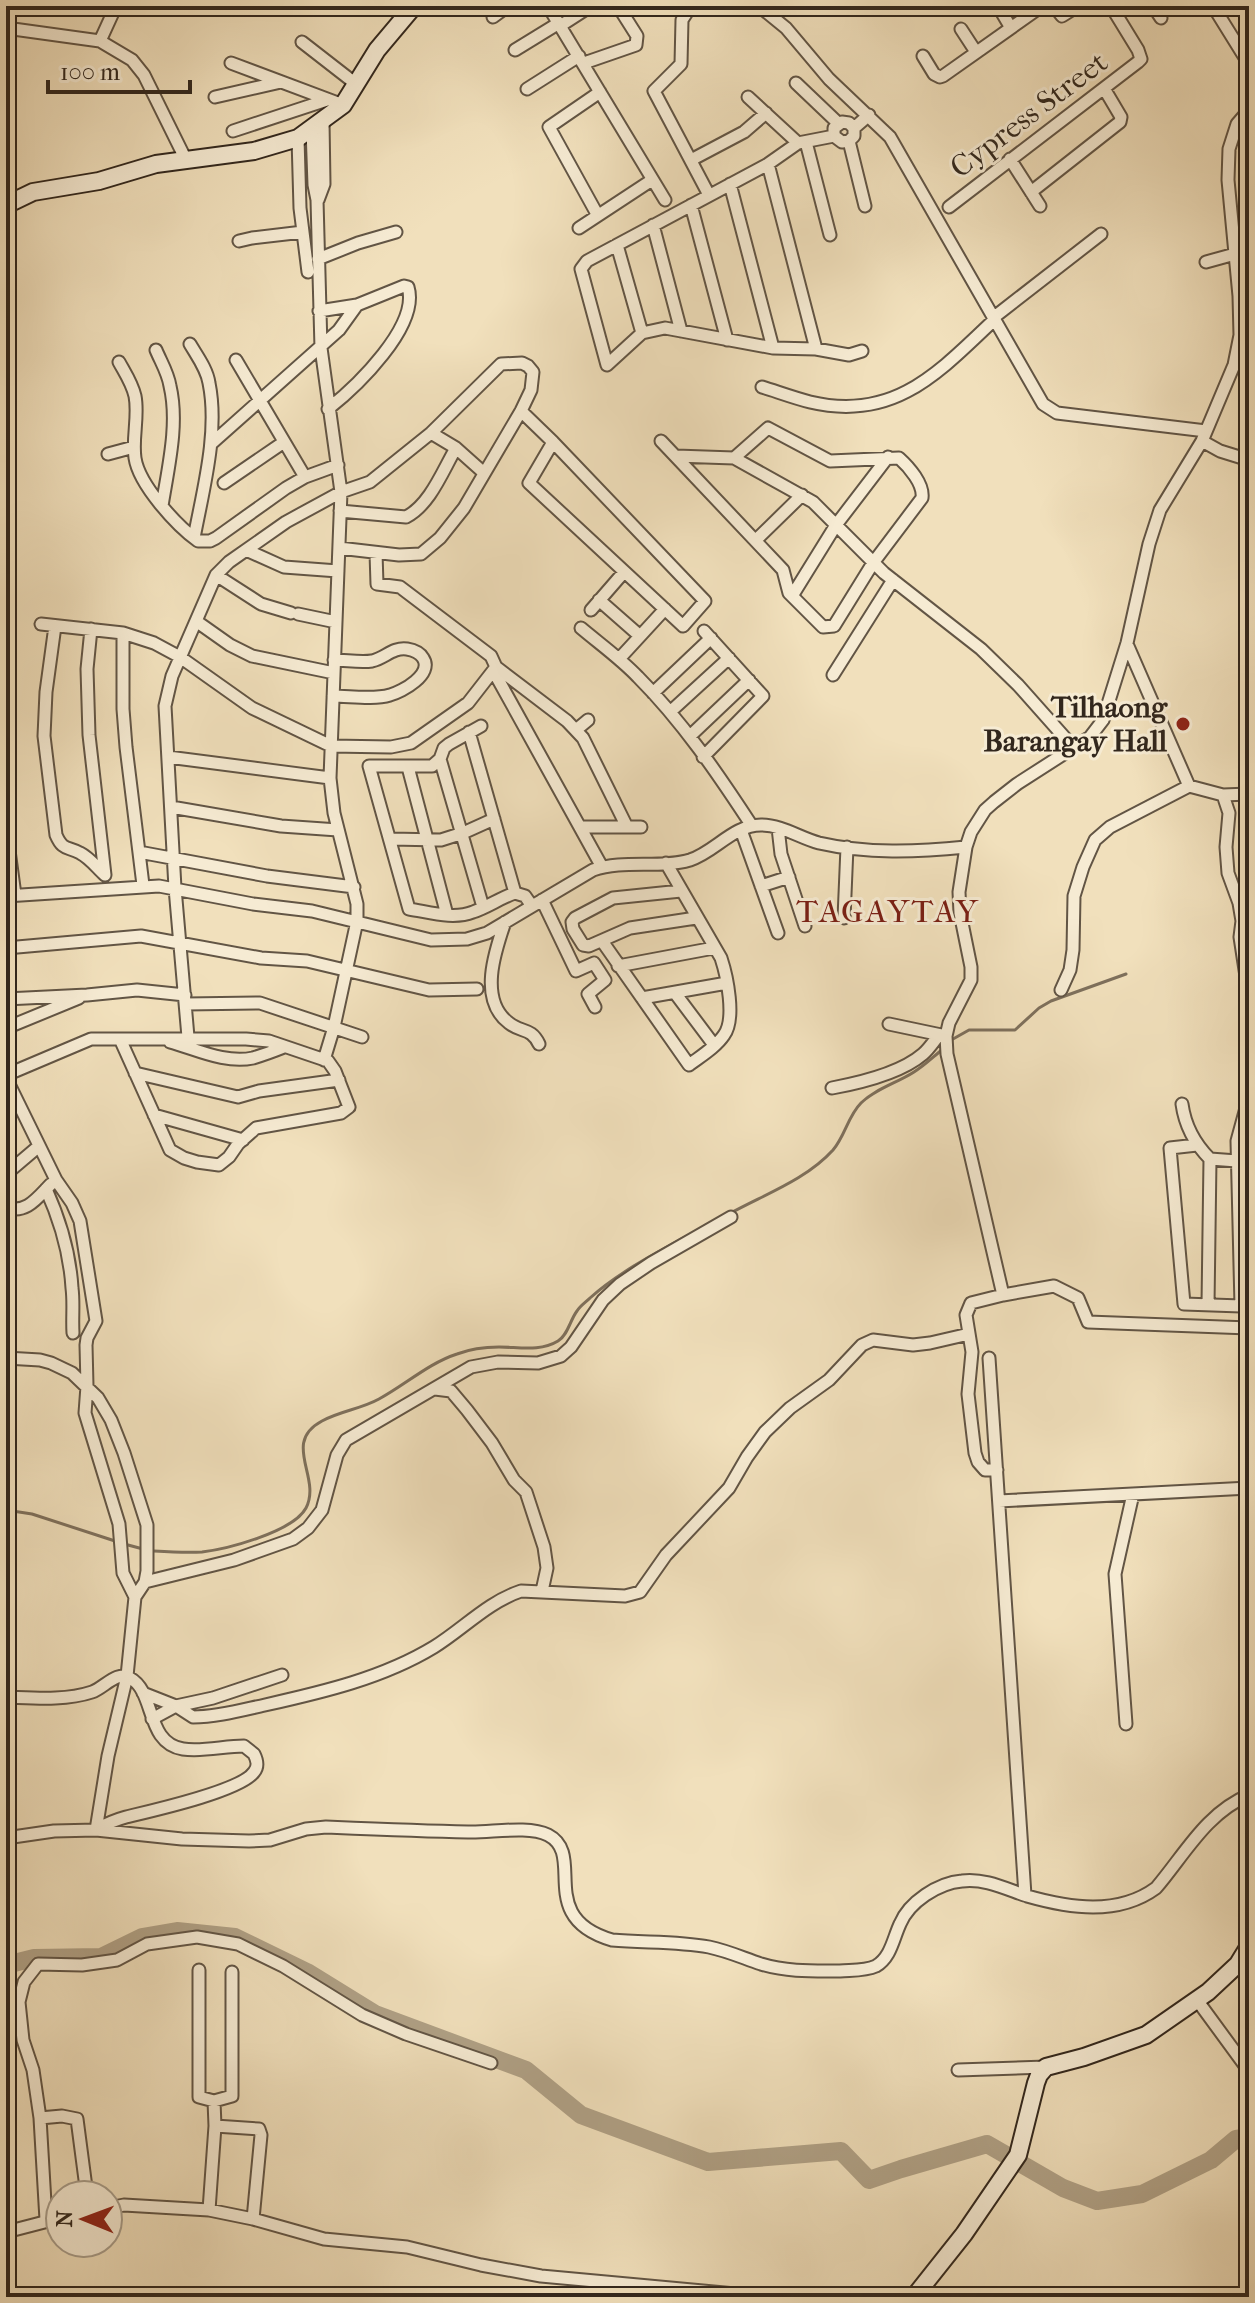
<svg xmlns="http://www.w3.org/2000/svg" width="1255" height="2303" viewBox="0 0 1255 2303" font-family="'IM FELL French Canon',serif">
<rect width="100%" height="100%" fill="#f1e0bc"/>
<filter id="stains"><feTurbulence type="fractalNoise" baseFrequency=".0025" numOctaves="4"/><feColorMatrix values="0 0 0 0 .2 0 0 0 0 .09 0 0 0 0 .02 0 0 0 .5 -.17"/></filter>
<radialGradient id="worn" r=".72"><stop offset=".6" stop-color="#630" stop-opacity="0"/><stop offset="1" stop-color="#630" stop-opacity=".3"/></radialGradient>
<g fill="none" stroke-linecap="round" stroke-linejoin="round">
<!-- stream -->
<path stroke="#7e705c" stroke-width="3" d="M 953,1039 L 969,1030 L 1015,1030 L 1039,1008 L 1051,1001 L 1126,974
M 729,1214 C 763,1195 806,1180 833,1150 C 845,1136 848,1116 861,1103 C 875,1089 897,1083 914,1072 C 924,1066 933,1057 943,1049
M 6,1510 L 32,1514 L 115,1541
M 128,1545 L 143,1549
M 154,1551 C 170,1552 186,1553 202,1552 C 227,1549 293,1532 306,1508 C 322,1477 281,1443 322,1421 C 340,1411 361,1409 379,1399 C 405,1385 429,1363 457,1354 C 470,1349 485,1347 499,1347 C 519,1347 540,1352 558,1341 C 568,1335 570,1320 577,1311 C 580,1306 586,1302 590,1298 C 618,1273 654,1254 687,1236"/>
<!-- river -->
<path stroke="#b0a186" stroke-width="18" d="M 6,1965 L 34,1958 L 101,1957 L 142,1937 L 177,1931 L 235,1937 L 307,1972 L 375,2014 L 526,2070 L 581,2115 L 708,2162 L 841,2151 L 869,2180 L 901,2169 L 987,2144 L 1063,2188 L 1097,2201 L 1142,2194 L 1211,2160 L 1236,2139 L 1249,2137"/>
<defs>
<path id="street" d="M 548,6 L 665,200
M 691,6 L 682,20 L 681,64 L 654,91 L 709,195
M 759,6 L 786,28 L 829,79 L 890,137 L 1043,404 L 1057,413 L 1206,431
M 998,6 L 1011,28
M 1054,6 L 1062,16 L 1078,6
M 1153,6 L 1161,18
M 1213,6 L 1249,64
M 493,17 L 508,6
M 560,26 L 591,6
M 6,28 L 100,41 L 132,60 L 144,75 L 186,160
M 961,29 L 976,52
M 100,41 L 116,6
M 302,42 L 356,84
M 515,50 L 559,23
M 923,56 L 934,74 L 940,77 L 943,76 L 1042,6
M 231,63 L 343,105
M 584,63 L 636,45 L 637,36 L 618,6
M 796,83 L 838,123
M 527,89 L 579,56
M 215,97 L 281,82
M 748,97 L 798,143
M 854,128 L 849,123 L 842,122 L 834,128 L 834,136 L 842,142 L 849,141 L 854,136 L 854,128 L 869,115
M 312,129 L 314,185 L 317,200 L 321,348 L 341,492 L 330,778 L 334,813 L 357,904 L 357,921 L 334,1027 L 324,1060
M 233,131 L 327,100
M 834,136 L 798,143 L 768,164 L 587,261 L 581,269 L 607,365 L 642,333 L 665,328 L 773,348 L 816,349 L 849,355 L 862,351
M 298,138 L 300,208 L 308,272
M 849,141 L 865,206
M 806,142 L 830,235
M 1010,159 L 1040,206
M 691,160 L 744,132 L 766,113
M 768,164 L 816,349
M 730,184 L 773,348
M 1031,192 L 1120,122 L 1121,117 L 1105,90
M 318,200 L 324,184 L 323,121
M 691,205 L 727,340
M 949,207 L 1138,62 L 1141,59 L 1138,50 L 1111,6
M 597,214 L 549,127 L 600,92
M 653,225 L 681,331
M 579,228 L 652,180
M 239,241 L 252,238 L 303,232
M 617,245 L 642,333
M 318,259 L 358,243 L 396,232
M 1206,262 L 1235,254
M 319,311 L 357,305 L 404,286 L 408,287 C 420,326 356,387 328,409
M 993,318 L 1101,234
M 190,344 C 197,356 207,369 209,383 C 219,432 203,490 194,538
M 156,350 C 161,362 168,373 170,386 C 179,424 168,468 162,506
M 236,360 L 305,477
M 119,362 C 125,373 132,383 135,396 C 139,416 132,438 135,458 C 139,485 177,526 198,541 L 210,541 L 216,538 L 286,488 L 305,477 L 338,465
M 762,387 C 778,392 794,398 810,402 C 894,422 938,373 994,320
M 521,411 L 553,442 L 705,601 L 683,626 L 529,483 L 553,442
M 431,433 L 456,448 L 484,473
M 661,441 L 783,570 L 789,593 L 823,627 L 834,626 L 873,563 L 922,498 C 924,484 909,467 899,458 L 830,461 L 768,428 L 734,458
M 1202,441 L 1220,451 L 1249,460
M 211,444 L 339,330 L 357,305
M 108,454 L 134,447
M 676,456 L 734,458 L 813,502 L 884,573 L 981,649 L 1018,685 L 1074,748
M 224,483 L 284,442
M 340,511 L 406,517 C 430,505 443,470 456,448
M 756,540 L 802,495
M 246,550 L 284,567 L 338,571
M 376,553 L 377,584 L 400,587 L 491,656 L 496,667 L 567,721 L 583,738 L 627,827
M 216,575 L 261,604 L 291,613
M 792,596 L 836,525 L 888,457
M 599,600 L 640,636
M 591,610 L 624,572
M 298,614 L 336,622
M 196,621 L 230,645 L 252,656 L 334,673
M 41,624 L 123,633 L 154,643 L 180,657 L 252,708 L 331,746 L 391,747 L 411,743 L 468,703 L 496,667
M 55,626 L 46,692 L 44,736 L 56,835 C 63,851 67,846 80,853 C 90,858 97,868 105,875
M 581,628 C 600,644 621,659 638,677 C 682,721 718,774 752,826
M 91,629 L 87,669 L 89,735 L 105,875
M 123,633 L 123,709 L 126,747 L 143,885
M 1127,644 L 1189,786
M 619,659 L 665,609
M 494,672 L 602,867
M 833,675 L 893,580
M 653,693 L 711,638
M 333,696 C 350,696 373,700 390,695 C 402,692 434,674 423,658 C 420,653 413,650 407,649 C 393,647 385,658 372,661 C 360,663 346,660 334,660
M 670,712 L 729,658
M 481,726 L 449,744 L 444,748 L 440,759 L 432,766 L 369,766 L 409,909 C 429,912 453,920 473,912 C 488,907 500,898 515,893 L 525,896 L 532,906
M 576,730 L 588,720
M 469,732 L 515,893
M 690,736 L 749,680
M 168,757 L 330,778
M 703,757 L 763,696 L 704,631
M 440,759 L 483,907
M 408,767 L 447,915
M 1223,795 L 1229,813 L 1226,847 L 1228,873 L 1239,903 L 1242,921 L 1240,937 L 1249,996
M 171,807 L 281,826 L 338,830
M 581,827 L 641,827
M 6,828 L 15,895
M 778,828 L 781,854 L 805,926
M 741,830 L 778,933
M 391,839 L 441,840 L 463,833 L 494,819
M 139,852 L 267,876 L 354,887
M 761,886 L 789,877
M 681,891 L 613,898 L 575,918 L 572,922 L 573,929 L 583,945 L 589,946 L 630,928 L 696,918
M 6,896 L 159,886 L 253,904 L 312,911 L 431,940 L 467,939 L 487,933 L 593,870 C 624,859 659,869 690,860 C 715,852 733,825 761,825 C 782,825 800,838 819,843 C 867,854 917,852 966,847
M 542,900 L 576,971 L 594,963 L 605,980 L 588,994 L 595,1007
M 844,918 L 847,847
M 505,922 C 495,951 478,1000 509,1023 C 521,1033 531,1027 539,1044
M 602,941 L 689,1065 C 701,1056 716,1047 724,1035 C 736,1019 727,976 721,958 L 666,863
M 6,948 L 141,936 L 261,958 L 307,961 L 429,990 L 477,989
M 618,966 L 714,948
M 1061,990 L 1070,970 L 1073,950 L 1074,896 L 1083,867 L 1095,840 L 1110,827 L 1189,786 L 1223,795 L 1249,794
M 675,993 L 714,1045
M 642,998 L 727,983
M 6,999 L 87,995 L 137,990 L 185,995
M 186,1004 L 260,1003 L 362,1037
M 889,1024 L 946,1036
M 6,1028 L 79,998
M 188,1037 L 175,888 L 165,706 L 172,676 L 216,575 L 229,562 L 286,522 L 341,492 L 370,482 L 431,433 L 501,364 L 522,363 L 528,366 L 533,372 L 531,390 L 521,411 L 464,508 L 440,538 L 421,554 L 399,555 L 339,548
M 170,1042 C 196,1049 225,1064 253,1058 C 263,1055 274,1051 284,1047
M 135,1073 L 238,1097 L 259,1091 L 339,1080
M 6,1075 L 91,1039 L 246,1039 L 269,1041 L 328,1061 L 335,1071 L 349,1107 L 341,1113 L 256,1128 L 238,1144 L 229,1157 L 219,1165 L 197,1162 L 184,1158 L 170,1150 L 120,1039
M 6,1078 L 56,1180 L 72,1203 L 80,1221 L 96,1321 L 87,1338 L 86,1345 L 87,1386 L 85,1413 L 119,1524 L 123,1573 L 135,1597
M 832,1088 C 859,1083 901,1073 923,1054 C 929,1049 934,1041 939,1035
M 1182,1104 C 1185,1126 1194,1143 1210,1159 L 1237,1161
M 154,1115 L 243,1140
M 1197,1145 L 1170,1148 L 1184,1304 L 1241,1306 L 1237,1141 L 1249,1097
M 6,1174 L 39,1146
M 46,1189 C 60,1220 70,1255 72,1288 C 74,1303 72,1318 73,1333
M 6,1207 C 26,1215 38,1197 51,1184
M 1003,1295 L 947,1054 L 946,1036 L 949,1023 L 971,980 L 971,967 L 960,913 L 959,892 L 966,847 L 971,832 L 985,810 L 994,802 L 1017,784 L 1090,737 L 1103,720 L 1127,643 L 1149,544 L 1160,510 L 1202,441 L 1234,365 L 1240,335 L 1239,296 L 1228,180 L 1229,149 L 1237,124 L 1249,110
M 1208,1305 L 1210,1159
M 6,1358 L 40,1360 L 51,1363 L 72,1373 L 98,1398 L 111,1420 L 124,1453 L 147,1525 L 147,1571 L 145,1582 L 135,1597 L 127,1676 L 108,1756 L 96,1830
M 989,1358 L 1025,1895
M 435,1389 L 451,1391 L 467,1410 L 492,1443 L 514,1480 L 526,1492 L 544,1547 L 547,1568 L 542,1591
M 997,1470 L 985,1470 L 978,1462 L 975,1453 L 968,1394 L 972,1352 L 966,1315 L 971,1303 L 1003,1295 L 1054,1286 L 1078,1298 L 1088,1322 L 1249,1328
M 999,1501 L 1249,1488
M 145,1582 L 234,1560 L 293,1539 L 308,1528 L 322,1510 L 337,1455 L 346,1440 L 471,1367 L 498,1362 L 538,1363 L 561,1356 L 571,1347 L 603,1300 L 620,1284 L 651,1263 L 731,1217
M 143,1693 L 176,1706 L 193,1717 C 217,1717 242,1710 265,1705 C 323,1692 383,1678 434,1647 C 463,1629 488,1602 521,1591 L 625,1596 L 640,1592 L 666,1555 L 729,1488 L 747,1457 L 765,1432 L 790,1408 L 829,1380 L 862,1345 L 873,1340 L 913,1345 L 930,1343 L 969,1334
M 6,1697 C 34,1698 65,1701 92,1692 C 104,1688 117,1670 130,1678 C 156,1692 145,1743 183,1749 C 203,1752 224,1746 244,1746 L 254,1754 C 257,1760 259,1766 254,1772 C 241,1791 151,1811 126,1817 C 115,1820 106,1824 97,1829
M 152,1719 L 176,1706 L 213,1698 L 282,1675
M 1126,1724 L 1115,1574 L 1133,1494
M 6,1838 L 54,1831 L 96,1830 L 182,1839 L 249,1841 L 270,1840 L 306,1829 L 326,1827 C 374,1829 421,1831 468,1832 C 490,1833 528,1825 548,1835 C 587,1855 534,1917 612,1940 C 644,1943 677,1941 709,1947 C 728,1951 743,1958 761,1964 C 787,1972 813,1971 840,1971 C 852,1970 865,1971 876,1966 C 891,1957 893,1939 900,1924 C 909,1902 938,1883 962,1881 C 985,1878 1006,1889 1027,1896 C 1069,1908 1118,1916 1156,1888 C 1185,1854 1206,1813 1249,1795
M 199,1970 L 199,2097 L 214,2101 L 232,2096 L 232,1972
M 1197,2000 L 1249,2071
M 958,2070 L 1046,2067
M 40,2118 L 33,2070 L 23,2040 L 19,2002 L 24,1982 L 38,1964 L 82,1965 L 117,1960 L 147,1944 L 197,1937 L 238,1944 L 283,1966 L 362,2015 L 406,2034 L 491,2063
M 215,2126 L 259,2129 L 261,2135 L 253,2219
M 108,2208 L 124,2205 L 209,2210 L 253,2219 L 324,2239 L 407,2247 L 481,2265 L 541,2276 L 768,2297
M 209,2210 L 215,2126 L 214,2101
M 46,2220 L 40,2118 L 62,2116 L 77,2119 L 87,2195
M 6,2232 L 60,2218"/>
<path id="secondary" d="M 6,205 L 33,192 L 99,181 L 156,164 L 254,151 L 298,138 L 343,105 L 377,50 L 414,6
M 914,2297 L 964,2234 L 1018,2155 L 1036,2083 L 1039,2075 L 1046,2067 L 1084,2057 L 1146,2035 L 1208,1992 L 1238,1964 L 1249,1946"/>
</defs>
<!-- street casing -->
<use href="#street" stroke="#625545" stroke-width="15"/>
<!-- secondary casing -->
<use href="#secondary" stroke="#32271d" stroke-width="20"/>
<!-- street -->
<use href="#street" stroke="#f6ebd3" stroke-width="11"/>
<!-- secondary -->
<use href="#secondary" stroke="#f6ebd3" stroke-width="16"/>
</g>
<!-- markers -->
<circle fill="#8f2418" stroke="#f6ebd3" stroke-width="3" cx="1183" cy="724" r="8"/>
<g text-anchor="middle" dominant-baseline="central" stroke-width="6" stroke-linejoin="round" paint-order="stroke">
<!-- street labels -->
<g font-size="30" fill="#32271d" stroke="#f6ebd3">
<text transform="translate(1029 115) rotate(-37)">Cypress Street</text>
</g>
<!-- poi labels -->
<g font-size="30" font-weight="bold" fill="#32271d" stroke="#f6ebd3" text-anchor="end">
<text x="1167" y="707">Tilhaong<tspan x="1167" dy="34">Barangay Hall</tspan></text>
</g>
<!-- neighbourhood labels -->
<g font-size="32" letter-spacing="2" fill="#7a1f14" stroke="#f6ebd3">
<text x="888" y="911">TAGAYTAY</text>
</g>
</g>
<!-- margin -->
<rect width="1255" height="2303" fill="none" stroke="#f1e0bc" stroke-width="32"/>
<rect x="8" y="8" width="1239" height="2287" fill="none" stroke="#32271d" stroke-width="4"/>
<rect x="16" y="16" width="1223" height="2271" fill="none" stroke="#32271d" stroke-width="2"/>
<!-- north arrow -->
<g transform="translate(84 2219) rotate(271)"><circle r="38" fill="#f6ebd3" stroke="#a89d8a" stroke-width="2"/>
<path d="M0-6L14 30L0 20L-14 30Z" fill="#8f2418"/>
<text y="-12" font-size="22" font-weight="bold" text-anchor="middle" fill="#32271d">N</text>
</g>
<!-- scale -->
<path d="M48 80v12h142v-12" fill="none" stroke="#32271d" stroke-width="4"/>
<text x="60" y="80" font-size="24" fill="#32271d" stroke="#f6ebd3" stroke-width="6" paint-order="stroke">100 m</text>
<rect width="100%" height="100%" filter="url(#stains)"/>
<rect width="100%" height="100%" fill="url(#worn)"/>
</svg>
